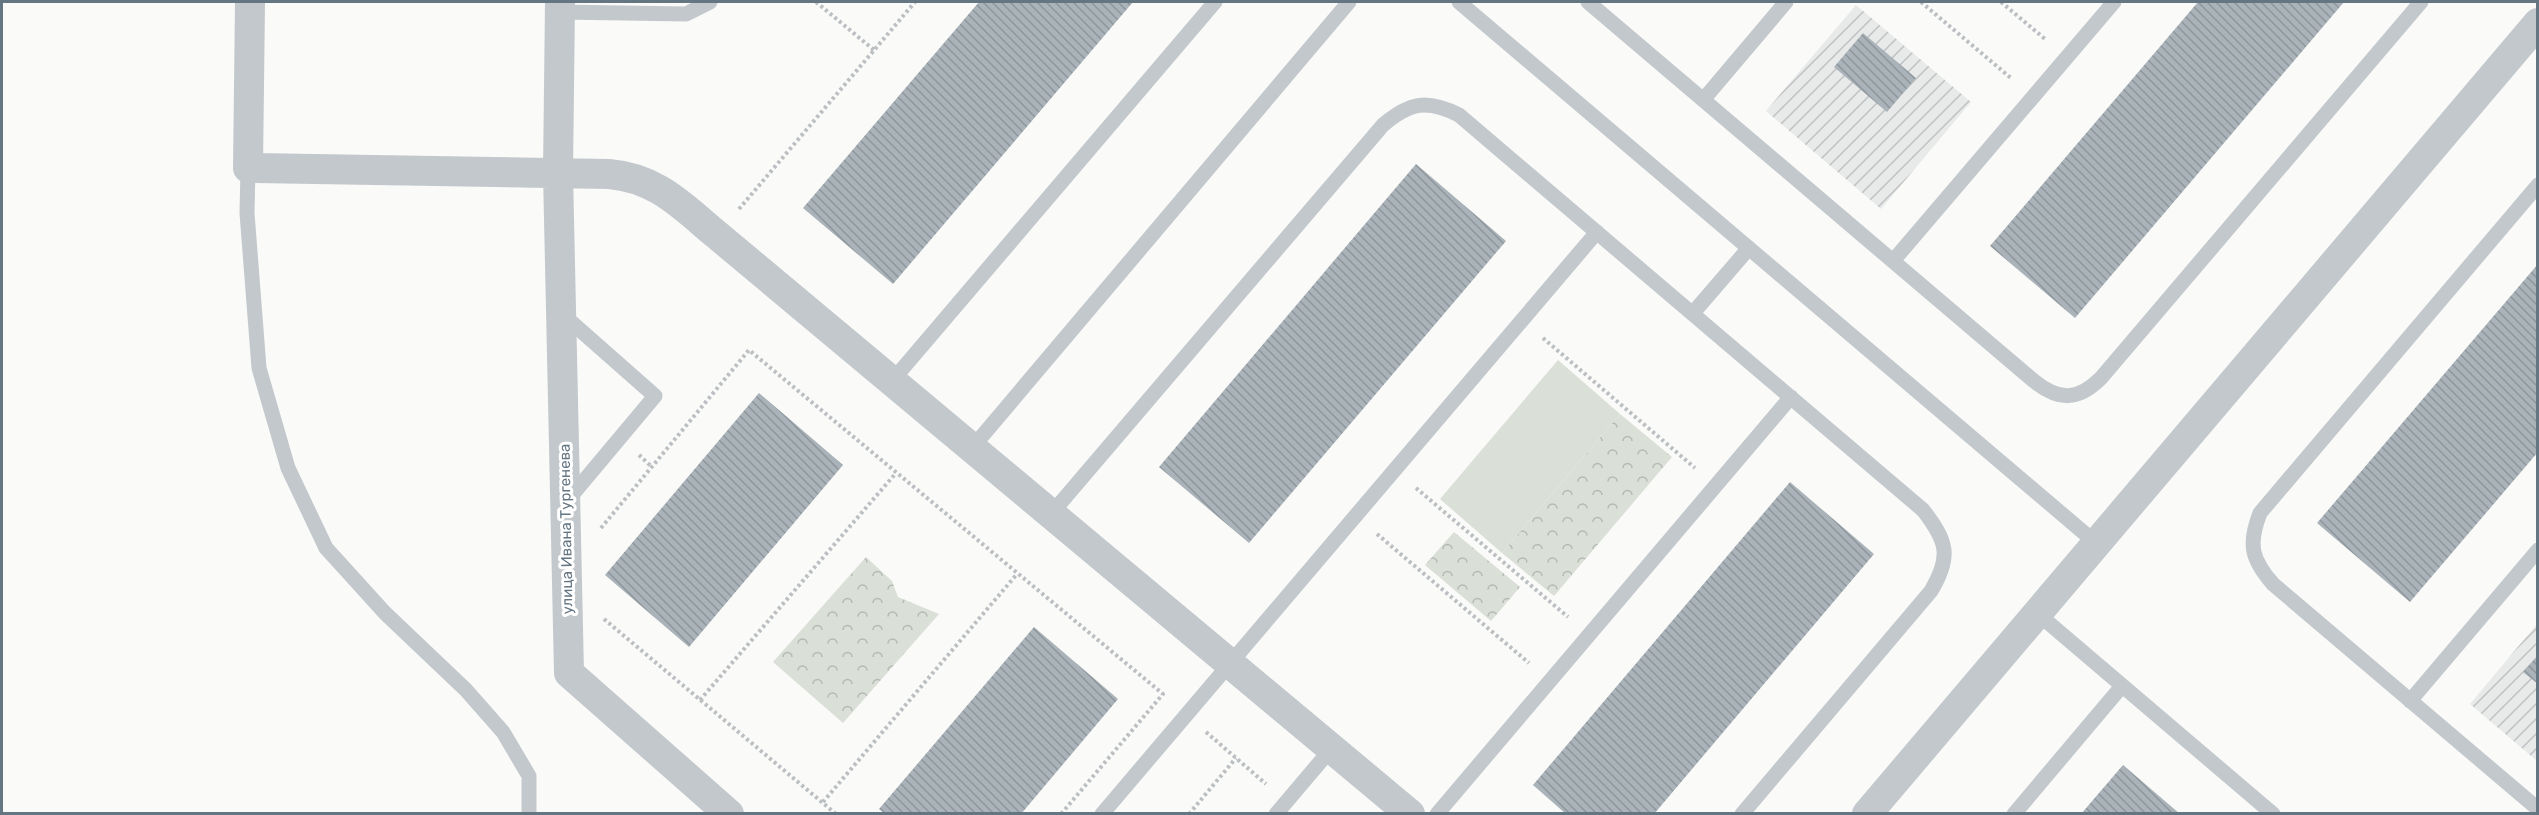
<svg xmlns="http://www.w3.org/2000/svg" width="2539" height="815" viewBox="0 0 2539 815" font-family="Rubik,sans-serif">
<defs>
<pattern id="industrial-furrows" width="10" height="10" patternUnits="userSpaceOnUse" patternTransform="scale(1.5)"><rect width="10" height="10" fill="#e8e9e9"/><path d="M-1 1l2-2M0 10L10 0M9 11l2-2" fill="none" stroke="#c0c1c2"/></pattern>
<pattern id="park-crowns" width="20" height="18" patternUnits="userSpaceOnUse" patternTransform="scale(1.5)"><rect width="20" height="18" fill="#dadfd7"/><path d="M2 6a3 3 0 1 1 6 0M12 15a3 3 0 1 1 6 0" fill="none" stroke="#b4b9b4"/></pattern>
<pattern id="building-back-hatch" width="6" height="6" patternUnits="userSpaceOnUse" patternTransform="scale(1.5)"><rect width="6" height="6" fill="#aab3b9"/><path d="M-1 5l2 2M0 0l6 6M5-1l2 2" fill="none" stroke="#8e969c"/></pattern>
</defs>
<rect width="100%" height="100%" fill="#fafaf8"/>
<!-- industrial -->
<path fill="url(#industrial-furrows)" d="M 1856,5 L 1971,102 L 1881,209 L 1766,111 Z
M 2537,624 L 2537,761 L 2470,704 Z"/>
<!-- park -->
<path fill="url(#park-crowns)" d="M 1620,414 L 1672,457 L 1554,596 L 1502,553 Z
M 1454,532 L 1520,587 L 1491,621 L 1425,565 Z
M 866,557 L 892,581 L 898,597 L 939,614 L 843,723 L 773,662 Z"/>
<!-- pitch -->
<path fill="#dadfd7" d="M 1558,360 L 1620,414 L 1502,553 L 1440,499 Z"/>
<!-- building -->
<path fill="url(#building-back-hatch)" d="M 979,2 L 1133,2 L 893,284 L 803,208 Z
M 2198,2 L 2344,2 L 2075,318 L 1990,246 Z
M 1863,33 L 1916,78 L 1887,112 L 1834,67 Z
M 1416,164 L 1506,241 L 1249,543 L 1159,467 Z
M 2538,264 L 2538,452 L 2410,602 L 2317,523 Z
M 759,393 L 843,465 L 689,647 L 605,575 Z
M 1790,482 L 1874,554 L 1654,814 L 1566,814 L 1533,785 Z
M 1034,627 L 1118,699 L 1021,814 L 885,814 L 879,809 Z
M 2538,655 L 2538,684 L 2523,672 Z
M 2123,765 L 2180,814 L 2081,814 Z"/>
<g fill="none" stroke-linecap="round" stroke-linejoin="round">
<!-- path -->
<path stroke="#bbbfc2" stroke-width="4" stroke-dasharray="3 3" stroke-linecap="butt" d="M 816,2 L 874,50
M 1921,2 L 2012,79
M 2001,2 L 2045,39
M 739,209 L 915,2
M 1543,338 L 1695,468
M 639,455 L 652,467
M 1416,488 L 1568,617
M 601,528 L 749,350 L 1163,694 L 1061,814
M 1377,534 L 1529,663
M 604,619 L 836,814
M 700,700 L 896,473
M 1206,732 L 1266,784
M 823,802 L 1017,574
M 1189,814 L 1236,758"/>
<!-- service -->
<path stroke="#c3c8cc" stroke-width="15" d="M 1459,2 L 2096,543
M 1588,2 L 2034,381 C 2059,401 2078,401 2101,378 L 2421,2
M 560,12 L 686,14 L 710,2
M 1703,100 L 1786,2
M 248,168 L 247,213 L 259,368 L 288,468 L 326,548 L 385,613 L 466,690 L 503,732 L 529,776 L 529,814
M 2538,185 L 2260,513 C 2248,544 2251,559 2273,584 L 2538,809
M 1893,261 L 2114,2
M 1693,313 L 1749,248
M 562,314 L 655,396 L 567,501
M 892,381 L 1215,2
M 972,448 L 1349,2
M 1051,514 L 1383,125 C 1410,102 1427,99 1459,115 L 1923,510 C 1947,541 1952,556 1931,591 L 1742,814
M 2037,613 L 2273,814
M 2410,701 L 2538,550
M 1102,814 L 1597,232
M 1276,814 L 1332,748
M 1437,814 L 1791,397
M 2014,814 L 2122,686"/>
<!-- minor -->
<path stroke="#c3c8cc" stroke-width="30" d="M 250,2 L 248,168 L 609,174 C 657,178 682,206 717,235 L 1410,814
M 560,2 L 558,173 L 569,673 L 729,814
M 1867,814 L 2538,23"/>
</g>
<g text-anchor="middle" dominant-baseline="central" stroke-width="6" stroke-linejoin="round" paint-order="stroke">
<!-- street labels -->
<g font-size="15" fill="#657683" stroke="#fff">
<text transform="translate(566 529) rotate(-91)">улица Ивана Тургенева</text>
</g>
</g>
<!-- border -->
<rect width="2539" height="815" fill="none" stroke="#657683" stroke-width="6"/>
</svg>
